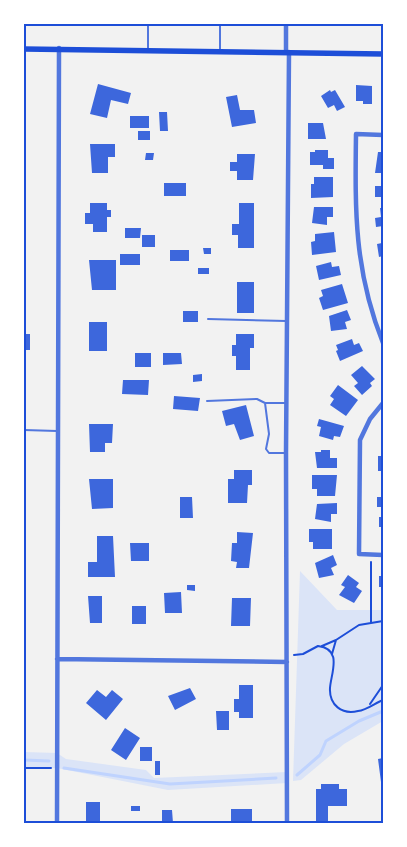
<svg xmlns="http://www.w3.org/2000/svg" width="407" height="847" viewBox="0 0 407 847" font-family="'Golos Text',sans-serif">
<rect width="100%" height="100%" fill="#f2f2f2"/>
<!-- green -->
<path fill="#dbe4f7" d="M 300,571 L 337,610 L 383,610 L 383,721 L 344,744 L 301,780 L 293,781 Z
M 24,752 L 57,753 L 66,759 L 146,770 L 154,778 L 287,772 L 287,783 L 168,790 L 57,768 L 24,769 Z"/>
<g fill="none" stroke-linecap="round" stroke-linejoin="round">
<!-- stream -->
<path stroke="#bfd3fe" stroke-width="3" d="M 24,760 L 49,761
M 64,768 L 170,784 L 276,778
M 297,775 L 320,755 L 326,741 L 359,721 L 383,711"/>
</g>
<!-- building -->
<path fill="#3d67dc" d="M 98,84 L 131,93 L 128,104 L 111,100 L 107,118 L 90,114 Z
M 356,85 L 372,86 L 372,104 L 363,104 L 363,101 L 356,101 Z
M 330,90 L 331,92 L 335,90 L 345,107 L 337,111 L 334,105 L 328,108 L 321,96 Z
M 237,95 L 240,110 L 254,110 L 256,123 L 232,127 L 226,97 Z
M 159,112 L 167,112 L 168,131 L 160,131 Z
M 130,116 L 149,116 L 149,128 L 130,128 Z
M 308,123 L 323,123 L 326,139 L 308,139 Z
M 138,131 L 150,131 L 150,140 L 138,140 Z
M 90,144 L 115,144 L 115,157 L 108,157 L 108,173 L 92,173 Z
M 315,150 L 328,150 L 328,158 L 334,158 L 334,169 L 323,169 L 323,165 L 310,165 L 310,152 L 315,152 Z
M 378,152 L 383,152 L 383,173 L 375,173 Z
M 146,153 L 154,153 L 153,160 L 145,160 Z
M 237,154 L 255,154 L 253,180 L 237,180 L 237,171 L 230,171 L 230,162 L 237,162 Z
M 314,177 L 333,177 L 333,197 L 311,198 L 311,184 L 314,184 Z
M 164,183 L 186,183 L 186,196 L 164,196 Z
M 375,186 L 383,186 L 383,197 L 375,197 Z
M 90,203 L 107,203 L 107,210 L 111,210 L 111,217 L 107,217 L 107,232 L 93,232 L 93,224 L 85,224 L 85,213 L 90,213 Z
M 239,203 L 254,203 L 254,248 L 238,248 L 238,235 L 232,235 L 232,224 L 239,224 Z
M 314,207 L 333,207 L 333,217 L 327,217 L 327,225 L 312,223 Z
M 380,208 L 383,208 L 383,226 L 376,227 L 375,218 L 381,217 Z
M 125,228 L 141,228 L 140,238 L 125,238 Z
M 334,232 L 336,252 L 312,255 L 311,242 L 315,241 L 315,234 Z
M 142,235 L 155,235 L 155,247 L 142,247 Z
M 383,236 L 383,256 L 379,257 L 377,244 L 382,243 L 381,237 Z
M 203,248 L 211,248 L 211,254 L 204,254 Z
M 170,250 L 189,250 L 189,261 L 170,261 Z
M 120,254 L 140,254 L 140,265 L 120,265 Z
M 89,260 L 116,260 L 116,290 L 92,290 Z
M 331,262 L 332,267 L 339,266 L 341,275 L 319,280 L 316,266 Z
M 198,268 L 209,268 L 209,274 L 198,274 Z
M 237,282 L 254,282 L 254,313 L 237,313 Z
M 342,284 L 348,303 L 323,310 L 319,298 L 323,296 L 321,290 Z
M 347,310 L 351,320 L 345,322 L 347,329 L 331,331 L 329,316 Z
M 183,311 L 198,311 L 198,322 L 183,322 Z
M 89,322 L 107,322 L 107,351 L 89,351 Z
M 24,334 L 30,334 L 30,350 L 24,350 Z
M 236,334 L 254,334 L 254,348 L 250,348 L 250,370 L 236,370 L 236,356 L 232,356 L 232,345 L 236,345 Z
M 352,339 L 354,345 L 359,343 L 363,351 L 340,361 L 336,351 L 338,350 L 336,345 Z
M 135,353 L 151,353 L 151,367 L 135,367 Z
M 163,353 L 181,353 L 182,364 L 163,365 Z
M 362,366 L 375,379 L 370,383 L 372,386 L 362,395 L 354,386 L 358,383 L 351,375 Z
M 202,374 L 202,381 L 193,382 L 193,375 Z
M 123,380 L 149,380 L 148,395 L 122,394 Z
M 338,385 L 358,400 L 346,416 L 330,405 L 334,399 L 330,396 Z
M 174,396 L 200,398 L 198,411 L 173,409 Z
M 246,405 L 254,436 L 240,440 L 234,424 L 226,426 L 222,411 Z
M 319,419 L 344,426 L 340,437 L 334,436 L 333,440 L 319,436 L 321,427 L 317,426 Z
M 89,424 L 113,424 L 112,443 L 105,443 L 105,452 L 90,452 Z
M 321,450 L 330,450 L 330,458 L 337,458 L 337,468 L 317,468 L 315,452 L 321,452 Z
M 378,456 L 383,456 L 383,471 L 378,471 Z
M 234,470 L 252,470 L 252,485 L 248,485 L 247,503 L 228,503 L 228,479 L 234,479 Z
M 312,475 L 337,475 L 335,496 L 317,496 L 317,489 L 312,489 Z
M 89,479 L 113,479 L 113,508 L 92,509 Z
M 180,497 L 192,497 L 193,518 L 180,518 Z
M 377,497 L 383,497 L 383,507 L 377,507 Z
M 337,503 L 337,514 L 331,514 L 331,522 L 315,519 L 317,504 Z
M 379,517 L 383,517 L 383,533 L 381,533 L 381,527 L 379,527 Z
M 309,529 L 332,529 L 332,549 L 313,549 L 313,542 L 309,542 Z
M 237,532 L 253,533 L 249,568 L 236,568 L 237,562 L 231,561 L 232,543 L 237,543 Z
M 97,536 L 113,536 L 115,577 L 88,577 L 88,562 L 97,562 Z
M 130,543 L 149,543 L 149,561 L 131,561 Z
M 333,555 L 337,565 L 331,568 L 334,575 L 319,578 L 315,563 Z
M 348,575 L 359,583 L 356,587 L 362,591 L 354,603 L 339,595 L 345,587 L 341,585 Z
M 379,576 L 383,576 L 383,596 L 381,596 L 381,587 L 379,587 Z
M 187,585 L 195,585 L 195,591 L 187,590 Z
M 181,592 L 182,613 L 165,613 L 164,593 Z
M 88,596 L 102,596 L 102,623 L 90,623 Z
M 232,598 L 251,598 L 250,626 L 231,626 Z
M 132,606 L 146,606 L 146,624 L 132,624 Z
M 239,685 L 253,685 L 253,718 L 239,718 L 239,712 L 234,712 L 234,699 L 239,699 Z
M 190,688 L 196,699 L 175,710 L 168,696 Z
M 97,690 L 106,697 L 112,690 L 123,699 L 106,720 L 86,703 Z
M 216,711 L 229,711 L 229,730 L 217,730 Z
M 125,728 L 140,738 L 126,760 L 111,750 Z
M 140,747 L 152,747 L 152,761 L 140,761 Z
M 383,758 L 383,782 L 381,782 L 378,759 Z
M 155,761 L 160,761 L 160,775 L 155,775 Z
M 321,784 L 339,784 L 339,789 L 347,789 L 347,806 L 328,806 L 328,822 L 316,822 L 316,789 L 321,789 Z
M 86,802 L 100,802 L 100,823 L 86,823 Z
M 131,806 L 140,806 L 140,811 L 131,811 Z
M 231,809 L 252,809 L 252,823 L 231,822 Z
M 162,810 L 172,810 L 173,823 L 162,823 Z"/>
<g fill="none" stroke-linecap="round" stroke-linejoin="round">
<!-- path -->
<path stroke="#1d4ed8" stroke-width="2" d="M 371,562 L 371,622
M 336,640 L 359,625 L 383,621
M 322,646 L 336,640 L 332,654
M 294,655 L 303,654 L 318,646 C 343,649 331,673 330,688 C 329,705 342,715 358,711 C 367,710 375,703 383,700
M 370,704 L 383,685
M 24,768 L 51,768"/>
<!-- service -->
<path stroke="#5277de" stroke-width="2" d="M 220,24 L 220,50
M 148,49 L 148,24
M 208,319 L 286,321
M 207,401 L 257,399 L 265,403 L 269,434 L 266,449 L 269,453 L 286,453
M 265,403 L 285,403
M 24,430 L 57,431"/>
<!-- minor -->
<path stroke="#5277de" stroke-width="4.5" d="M 286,52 L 286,24
M 383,135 L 356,134 C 355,211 354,270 383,343
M 383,403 L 370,419 L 360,440 L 359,554 L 383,555
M 57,659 L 287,662
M 57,823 L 59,48
M 287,823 L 286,453 L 289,52"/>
<!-- secondary -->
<path stroke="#1d4ed8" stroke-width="5.5" d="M 24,49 L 383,54"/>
</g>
<!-- border -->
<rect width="407" height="847" fill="none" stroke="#ffffff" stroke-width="50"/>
<rect x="25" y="25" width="357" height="797" fill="none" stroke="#1d4ed8" stroke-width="2"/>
</svg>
